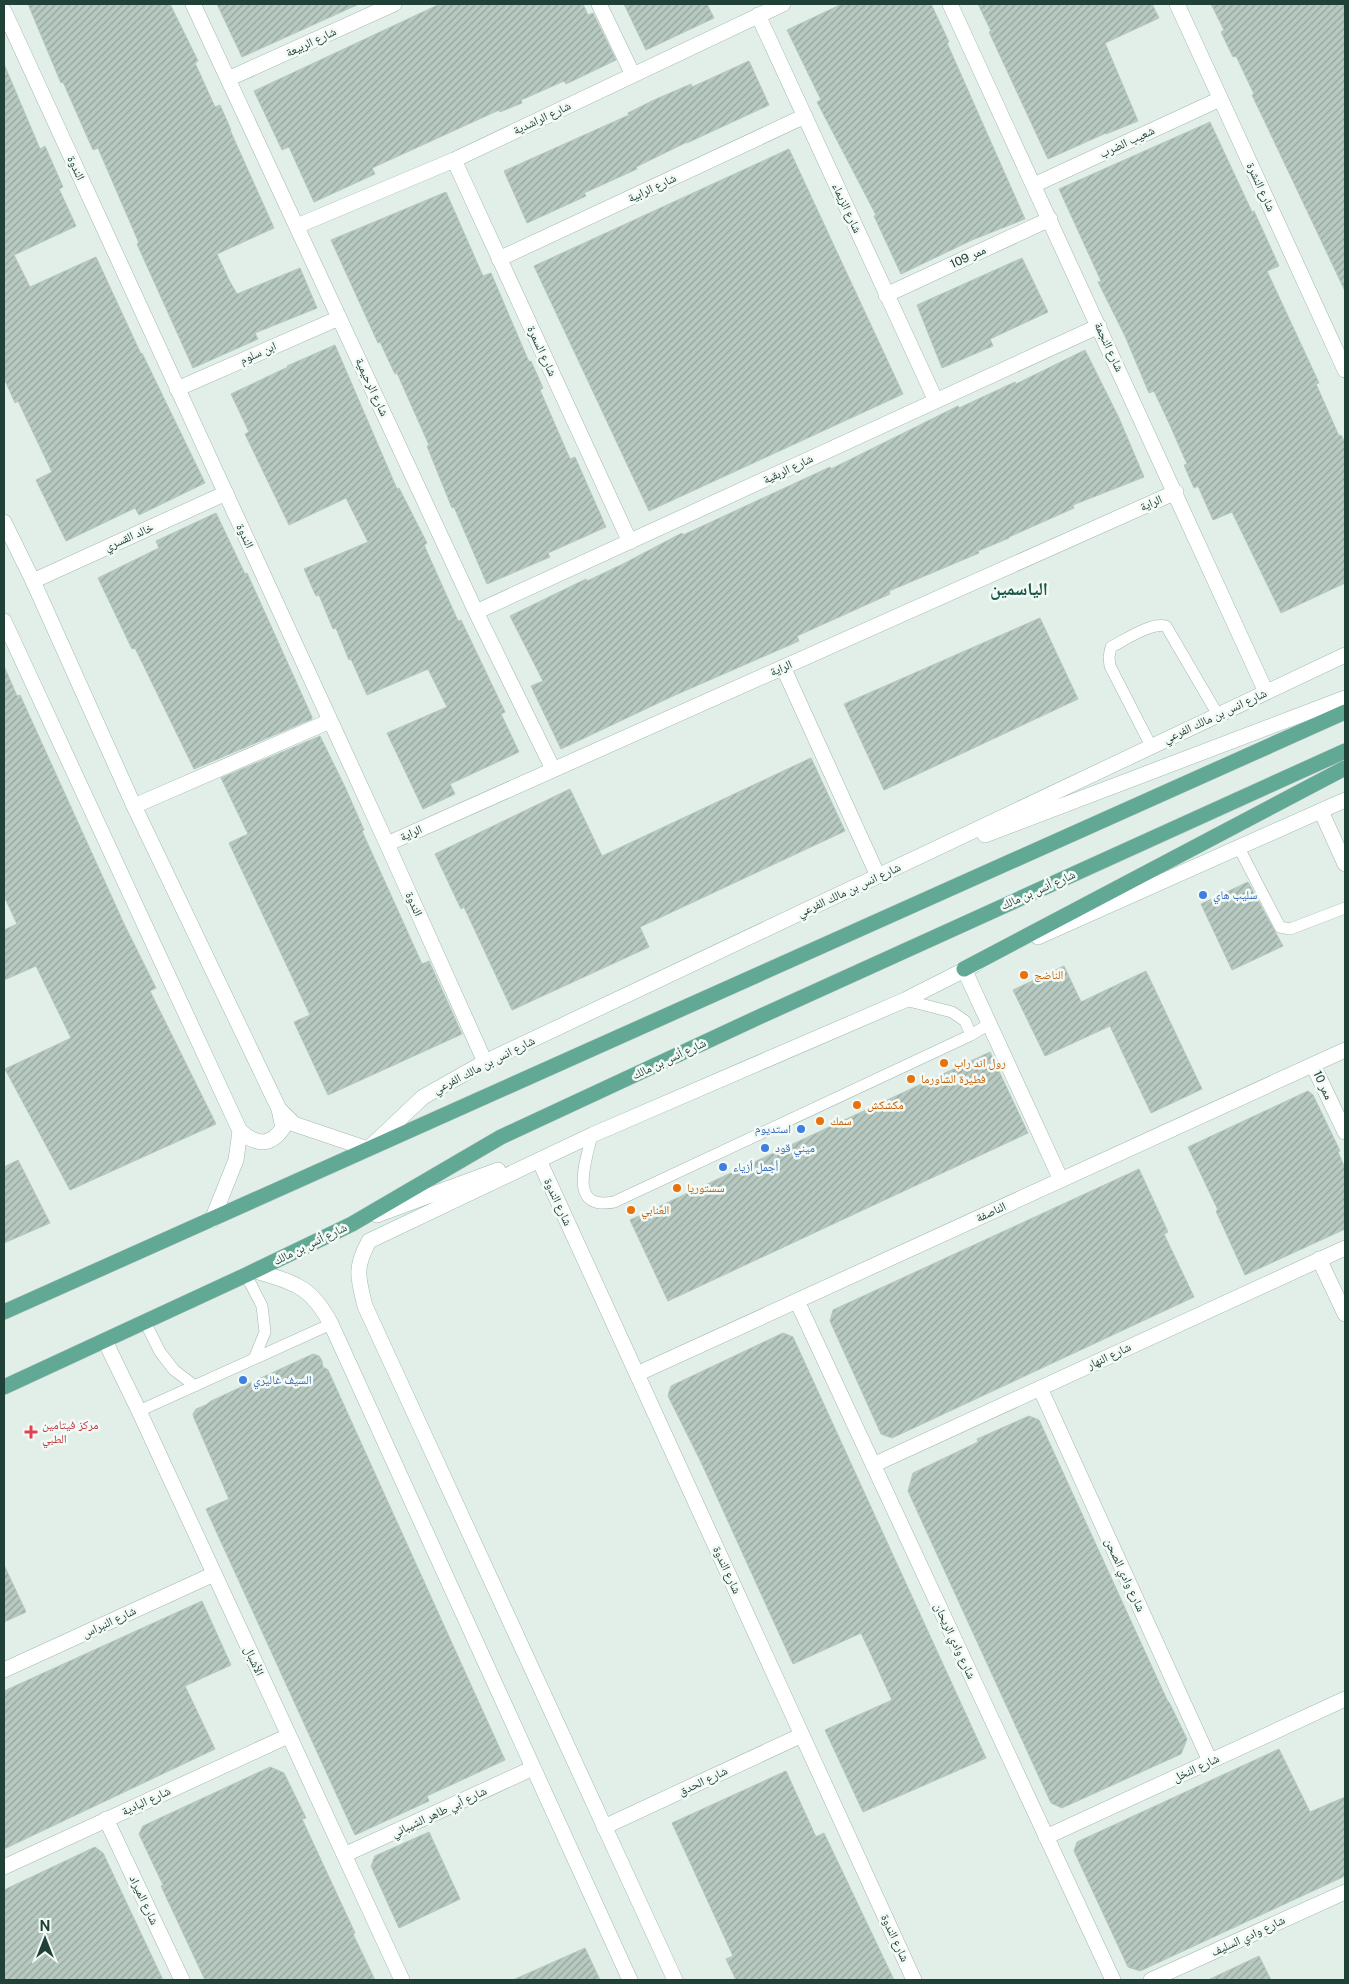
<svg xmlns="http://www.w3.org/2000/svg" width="1349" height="1984" viewBox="0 0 1349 1984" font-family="'Public Sans','Noto Naskh Arabic',sans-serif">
<defs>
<pattern id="building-hatch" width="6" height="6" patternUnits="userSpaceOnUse" patternTransform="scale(1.25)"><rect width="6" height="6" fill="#b7c9c1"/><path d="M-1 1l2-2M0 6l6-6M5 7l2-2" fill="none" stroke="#94a59e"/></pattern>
</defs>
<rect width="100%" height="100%" fill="#e2eee8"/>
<!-- building -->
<path fill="url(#building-hatch)" stroke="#b4c8bf" d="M 28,4 L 170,4 L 198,61 L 195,63 L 215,107 L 220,105 L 231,130 L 230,130 L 274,228 L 217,254 L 229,280 L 237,294 L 300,268 L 317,308 L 255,333 L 258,339 L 193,368 L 137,244 L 139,243 L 98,148 L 93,150 L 63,82 L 61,83 Z
M 217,4 L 359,4 L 242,57 Z
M 440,4 L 583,4 L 588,15 L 593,13 L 616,60 L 566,84 L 564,81 L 521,100 L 522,103 L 500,112 L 499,110 L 372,168 L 375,174 L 314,202 L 289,147 L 282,150 L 254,91 Z
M 624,4 L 707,4 L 714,18 L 646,50 Z
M 842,4 L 931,4 L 949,42 L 947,43 L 1025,219 L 972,240 L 901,274 L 874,216 L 876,215 L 817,102 L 821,100 L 787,30 Z
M 978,4 L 1152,4 L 1159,18 L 1105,43 L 1138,121 L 1106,134 L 1106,133 L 1048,159 L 989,32 L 991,31 Z
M 1211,4 L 1345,4 L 1345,291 L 1264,120 L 1252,95 L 1254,94 L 1236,56 L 1233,57 L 1221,32 L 1224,30 Z
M 749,61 L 769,105 L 687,143 L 687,142 L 636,167 L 637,169 L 584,193 L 586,196 L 527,223 L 504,171 L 629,115 L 628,113 L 654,100 L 691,84 L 692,87 Z
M 4,64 L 40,149 L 45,146 L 63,187 L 59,189 L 76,226 L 14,255 L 30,287 L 96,257 L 141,354 L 142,353 L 205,483 L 139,515 L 135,508 L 66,541 L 36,480 L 52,472 L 18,401 L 15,403 L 4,378 Z
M 1210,122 L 1252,212 L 1254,211 L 1279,266 L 1267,271 L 1319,383 L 1316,384 L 1339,436 L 1341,435 L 1345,443 L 1345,583 L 1281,613 L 1232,512 L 1213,520 L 1198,486 L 1194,488 L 1184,465 L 1187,464 L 1169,423 L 1154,391 L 1149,393 L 1125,336 L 1098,282 L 1101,281 L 1059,189 Z
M 789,149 L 903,394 L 649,511 L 534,266 Z
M 446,192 L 483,276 L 491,273 L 529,362 L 531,361 L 543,388 L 540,390 L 570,459 L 575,457 L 606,527 L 548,553 L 550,557 L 487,584 L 454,507 L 452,508 L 427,446 L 429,445 L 397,373 L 395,374 L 380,342 L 378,343 L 331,240 Z
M 1022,258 L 1048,312 L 990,339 L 993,346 L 942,368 L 917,305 Z
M 335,345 L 397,489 L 399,488 L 427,543 L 424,545 L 458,621 L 461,620 L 505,712 L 501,714 L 519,752 L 450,784 L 455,794 L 423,809 L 387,733 L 447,707 L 428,669 L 367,695 L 351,659 L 349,660 L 336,628 L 333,629 L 319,595 L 316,596 L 304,569 L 368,542 L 346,498 L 289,525 L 245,434 L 249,432 L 231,394 L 288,367 L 287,366 Z
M 1085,350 L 1119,418 L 1144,477 L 1073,505 L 1074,508 L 1009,537 L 1009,538 L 978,551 L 979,553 L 889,591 L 890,594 L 797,636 L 799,641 L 673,696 L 561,749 L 531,686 L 543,681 L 510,616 L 586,579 L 587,581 L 623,564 L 682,533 L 683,535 L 830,467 L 831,469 L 958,406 L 959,408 L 1015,382 L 1016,384 Z
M 216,513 L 245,574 L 247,573 L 312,717 L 312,719 L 194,769 L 135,648 L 132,649 L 98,578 L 159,548 L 156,541 Z
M 1040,618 L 1078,699 L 884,790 L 844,704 Z
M 4,666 L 17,696 L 20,695 L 125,926 L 156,988 L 150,991 L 216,1124 L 70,1190 L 5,1069 L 71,1038 L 36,966 L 4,980 L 4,930 L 17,924 L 4,896 Z
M 320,736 L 345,787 L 364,830 L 362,831 L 422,964 L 429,961 L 462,1034 L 328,1095 L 294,1022 L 310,1015 L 229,843 L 248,834 L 221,778 Z
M 811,758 L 845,831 L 640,927 L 649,947 L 512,1010 L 464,907 L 461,909 L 435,854 L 570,789 L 602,856 Z
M 1248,882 L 1283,946 L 1232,970 L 1201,904 Z
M 1064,966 L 1081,1002 L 1146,971 L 1202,1089 L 1151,1113 L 1110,1026 L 1045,1056 L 1013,990 Z
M 990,1052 L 1028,1133 L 668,1301 L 630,1220 Z
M 1308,1091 L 1313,1095 L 1340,1151 L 1338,1152 L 1345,1168 L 1345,1229 L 1245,1275 L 1216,1211 L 1218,1210 L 1188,1147 Z
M 18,1160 L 50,1223 L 4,1243 L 4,1167 Z
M 1139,1169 L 1168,1232 L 1164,1234 L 1194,1297 L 892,1438 L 881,1434 L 830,1321 L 833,1310 Z
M 783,1333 L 793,1337 L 986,1758 L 863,1812 L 825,1730 L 892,1700 L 876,1665 L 861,1633 L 793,1664 L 701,1462 L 668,1396 L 671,1386 Z
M 313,1354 L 319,1356 L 322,1361 L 323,1367 L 328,1370 L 505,1760 L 427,1796 L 429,1801 L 355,1835 L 206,1509 L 229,1499 L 194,1418 L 193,1414 L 196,1409 L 206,1405 L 211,1401 Z
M 1029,1416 L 1039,1420 L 1168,1702 L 1169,1702 L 1187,1739 L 1181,1754 L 1062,1808 L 1051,1803 L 908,1491 L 913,1473 L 978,1442 L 977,1439 Z
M 4,1565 L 26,1612 L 4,1622 Z
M 202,1601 L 231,1665 L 185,1686 L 215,1749 L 4,1849 L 4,1691 Z
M 1279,1749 L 1310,1812 L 1345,1797 L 1345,1876 L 1140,1971 L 1128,1967 L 1074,1851 L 1077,1842 Z
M 270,1767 L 284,1773 L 306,1818 L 302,1819 L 355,1933 L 353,1934 L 375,1980 L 205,1980 L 161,1886 L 163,1885 L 139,1834 L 143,1826 Z
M 786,1771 L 816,1837 L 824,1833 L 894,1980 L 736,1980 L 726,1959 L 733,1956 L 672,1823 Z
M 429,1832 L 460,1899 L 399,1928 L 371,1866 L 375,1856 Z
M 95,1847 L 103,1853 L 163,1980 L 4,1980 L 4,1890 Z
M 585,1948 L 600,1980 L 513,1980 Z
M 1259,1956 L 1271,1980 L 1208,1980 Z"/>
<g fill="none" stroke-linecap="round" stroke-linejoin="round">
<defs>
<path id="lane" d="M 1151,746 L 1110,666 L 1109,657 L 1111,647 C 1125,640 1151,622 1166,626 L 1218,715
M 1239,848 L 1280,927 L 1290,929 L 1345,908
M 905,1000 L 952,1012 L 965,1021 L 971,1035
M 592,1135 C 586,1161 567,1211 614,1202 L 971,1035 L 989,1024
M 246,1275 L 262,1306 L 265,1332 L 254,1359
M 145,1322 L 160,1352 L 174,1370 L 195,1386
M 139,1411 L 331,1324"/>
<path id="street" d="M 193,4 L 476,612 L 553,769
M 599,4 L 633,75
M 950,4 L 1266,692
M 1177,4 L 1345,370
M 4,11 L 387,844 L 485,1062
M 758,15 L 936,401
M 228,79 L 394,4
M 454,160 L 630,542
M 1034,185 L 1220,99
M 297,226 L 454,160 L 783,4
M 499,259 L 805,116
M 886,295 L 1050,219
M 177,389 L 339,318
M 33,581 L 226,493
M 476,612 L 1099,326
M 783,667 L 878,876
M 134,806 L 330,721
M 1321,811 L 1345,864
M 387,844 L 1176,492
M 964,969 L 1061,1180
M 1313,1065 L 1345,1132
M 539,1160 L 914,1980
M 1319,1259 L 1345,1314
M 797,1301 L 1113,1980
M 105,1341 L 139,1411 L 402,1980
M 637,1374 L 1345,1050
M 1040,1388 L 1210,1761
M 873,1465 L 1345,1248
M 4,1670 L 214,1574
M 106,1819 L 182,1980
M 604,1827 L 802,1735
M 1046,1837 L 1345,1699
M 344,1855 L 533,1768
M 4,1867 L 288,1736
M 1151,1980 L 1345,1892"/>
<path id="secondary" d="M 4,522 L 33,581 L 134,806 L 279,1109 L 294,1124 L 368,1149 L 423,1097 L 485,1062 L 1345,655
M 4,621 L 240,1131 L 236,1160 L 212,1220
M 985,835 L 1345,698
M 1038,937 L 1345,800
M 240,1131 C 256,1145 270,1147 283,1128 L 279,1109
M 377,1215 L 498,1170
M 256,1271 C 296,1284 310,1285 331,1324 L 630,1980
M 675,1980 L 365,1306 C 358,1277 354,1269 369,1241 L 592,1135 L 905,1000 L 976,964"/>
<path id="primary" d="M 964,969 L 1345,768
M 4,1312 L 1345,712
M 4,1387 L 246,1275 L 352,1224 L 501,1137 L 759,1017 L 1345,751"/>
</defs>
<!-- lane casing -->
<use href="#lane" stroke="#a4b7b0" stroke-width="12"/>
<!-- street casing -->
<use href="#street" stroke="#a4b7b0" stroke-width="16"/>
<!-- secondary casing -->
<use href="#secondary" stroke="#9fbbb1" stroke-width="16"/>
<!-- primary casing -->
<use href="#primary" stroke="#c1cac7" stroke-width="16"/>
<!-- lane -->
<use href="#lane" stroke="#fff" stroke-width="11"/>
<!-- street -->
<use href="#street" stroke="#fff" stroke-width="15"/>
<!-- secondary -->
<use href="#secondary" stroke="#fff" stroke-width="15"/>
<!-- primary -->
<use href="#primary" stroke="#61a995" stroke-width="15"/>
</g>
<!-- markers -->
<g fill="#3f7fe0" stroke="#f3faf6" stroke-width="2">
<circle cx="1203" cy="895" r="5"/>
<circle cx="801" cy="1129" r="5"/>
<circle cx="765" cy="1148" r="5"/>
<circle cx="723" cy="1167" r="5"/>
<circle cx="243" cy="1380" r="5"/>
</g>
<g fill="#e8710a" stroke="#f3faf6" stroke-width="2">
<circle cx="1024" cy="975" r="5"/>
<circle cx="944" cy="1063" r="5"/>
<circle cx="911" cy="1079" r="5"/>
<circle cx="857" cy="1105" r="5"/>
<circle cx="820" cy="1121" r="5"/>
<circle cx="677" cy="1188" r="5"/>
<circle cx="631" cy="1210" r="5"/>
</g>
<path fill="#e0444e" stroke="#f3faf6" stroke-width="2" d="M28.5 1424.5h5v5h5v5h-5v5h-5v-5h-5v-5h5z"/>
<g text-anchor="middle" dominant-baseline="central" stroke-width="5" stroke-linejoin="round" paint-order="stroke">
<!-- street labels -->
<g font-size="12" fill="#204138" stroke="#f3faf6">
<text transform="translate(311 42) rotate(-25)">شارع الربيعة</text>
<text transform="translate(542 118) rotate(-25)">شارع الراشدية</text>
<text transform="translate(1127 142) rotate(-25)">شعيب الضرب</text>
<text transform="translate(76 168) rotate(65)">الندوة</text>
<text transform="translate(1261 187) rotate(65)">شارع النشرة</text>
<text transform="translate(652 188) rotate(-25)">شارع الرابية</text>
<text transform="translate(847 208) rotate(65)">شارع الزيماء</text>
<text transform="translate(968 257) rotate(-25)">ممر 109</text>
<text transform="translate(1109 347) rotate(65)">شارع النجمة</text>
<text transform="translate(542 351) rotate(65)">شارع السمرة</text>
<text transform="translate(258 353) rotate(-24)">ابن سلوم</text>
<text transform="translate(372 387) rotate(65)">شارع الرحيمية</text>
<text transform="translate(788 469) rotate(-25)">شارع الربقية</text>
<text transform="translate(1151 503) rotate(-24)">الراية</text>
<text transform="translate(245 536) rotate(65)">الندوة</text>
<text transform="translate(129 537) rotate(-24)">خالد القسري</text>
<text transform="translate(781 668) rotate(-24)">الراية</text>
<text transform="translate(1215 716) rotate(-25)">شارع انس بن مالك الفرعي</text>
<text transform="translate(411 833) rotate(-24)">الراية</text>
<text transform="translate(849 890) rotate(-25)">شارع انس بن مالك الفرعي</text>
<text transform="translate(1038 890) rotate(-24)">شارع أنس بن مالك</text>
<text transform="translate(414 904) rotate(66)">الندوة</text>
<text transform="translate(669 1059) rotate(-25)">شارع أنس بن مالك</text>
<text transform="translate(484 1065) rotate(-27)">شارع انس بن مالك الفرعي</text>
<text transform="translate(1323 1085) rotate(65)">ممر 10</text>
<text transform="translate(558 1202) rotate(65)">شارع الندوة</text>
<text transform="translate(991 1212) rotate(-25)">الناصفة</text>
<text transform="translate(310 1244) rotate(-26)">شارع أنس بن مالك</text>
<text transform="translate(1109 1356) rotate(-25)">شارع النهار</text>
<text transform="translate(727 1570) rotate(65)">شارع الندوة</text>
<text transform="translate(1125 1575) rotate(65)">شارع وادي الصحن</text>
<text transform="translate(109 1622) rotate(-25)">شارع النبراس</text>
<text transform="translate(955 1641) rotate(65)">شارع وادي الريحان</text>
<text transform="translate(254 1661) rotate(65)">الأشبال</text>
<text transform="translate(1196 1768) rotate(-25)">شارع النخل</text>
<text transform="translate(703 1781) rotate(-25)">شارع الحدق</text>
<text transform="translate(146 1801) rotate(-25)">شارع البادية</text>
<text transform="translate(439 1812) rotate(-25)">شارع أبي طاهر الشيباني</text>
<text transform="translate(144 1900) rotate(65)">شارع الميراد</text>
<text transform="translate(1248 1936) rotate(-25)">شارع وادي السليف</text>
<text transform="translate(895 1938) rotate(65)">شارع الندوة</text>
</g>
<!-- shop labels -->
<g font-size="12" fill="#366cbe" stroke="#f3faf6" text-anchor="start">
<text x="1213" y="895">سليب هاي</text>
<text x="791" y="1129" text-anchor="end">استديوم</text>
<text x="775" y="1148">ميني قود</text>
<text x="733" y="1167">أجمل أزياء</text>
<text x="253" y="1380">السيف غاليري</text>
</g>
<!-- food labels -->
<g font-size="12" fill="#c56008" stroke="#f3faf6" text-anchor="start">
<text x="1034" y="975">الناضج</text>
<text x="954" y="1063">رول اند راب</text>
<text x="921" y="1079">فطيرة الشاورما</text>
<text x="867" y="1105">مكشكش</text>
<text x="830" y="1121">سمك</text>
<text x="687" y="1188">سستوريا</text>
<text x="641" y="1210">العنابي</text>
</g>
<!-- health labels -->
<g font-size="12" fill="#be3a42" stroke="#f3faf6" text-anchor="start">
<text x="42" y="1425">مركز فيتامين<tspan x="42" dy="14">الطبي</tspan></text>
</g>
<!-- district labels -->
<g font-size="18" font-weight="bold" fill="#195646" stroke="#f3faf6">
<text x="1019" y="588">الياسمين</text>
</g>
</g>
<!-- border -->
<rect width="1349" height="1984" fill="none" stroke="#204138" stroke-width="10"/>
<!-- north arrow -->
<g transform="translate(45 1939)" stroke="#f3faf6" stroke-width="4" paint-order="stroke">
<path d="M0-4L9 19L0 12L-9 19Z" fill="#204138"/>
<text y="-8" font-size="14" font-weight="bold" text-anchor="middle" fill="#204138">N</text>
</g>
</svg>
